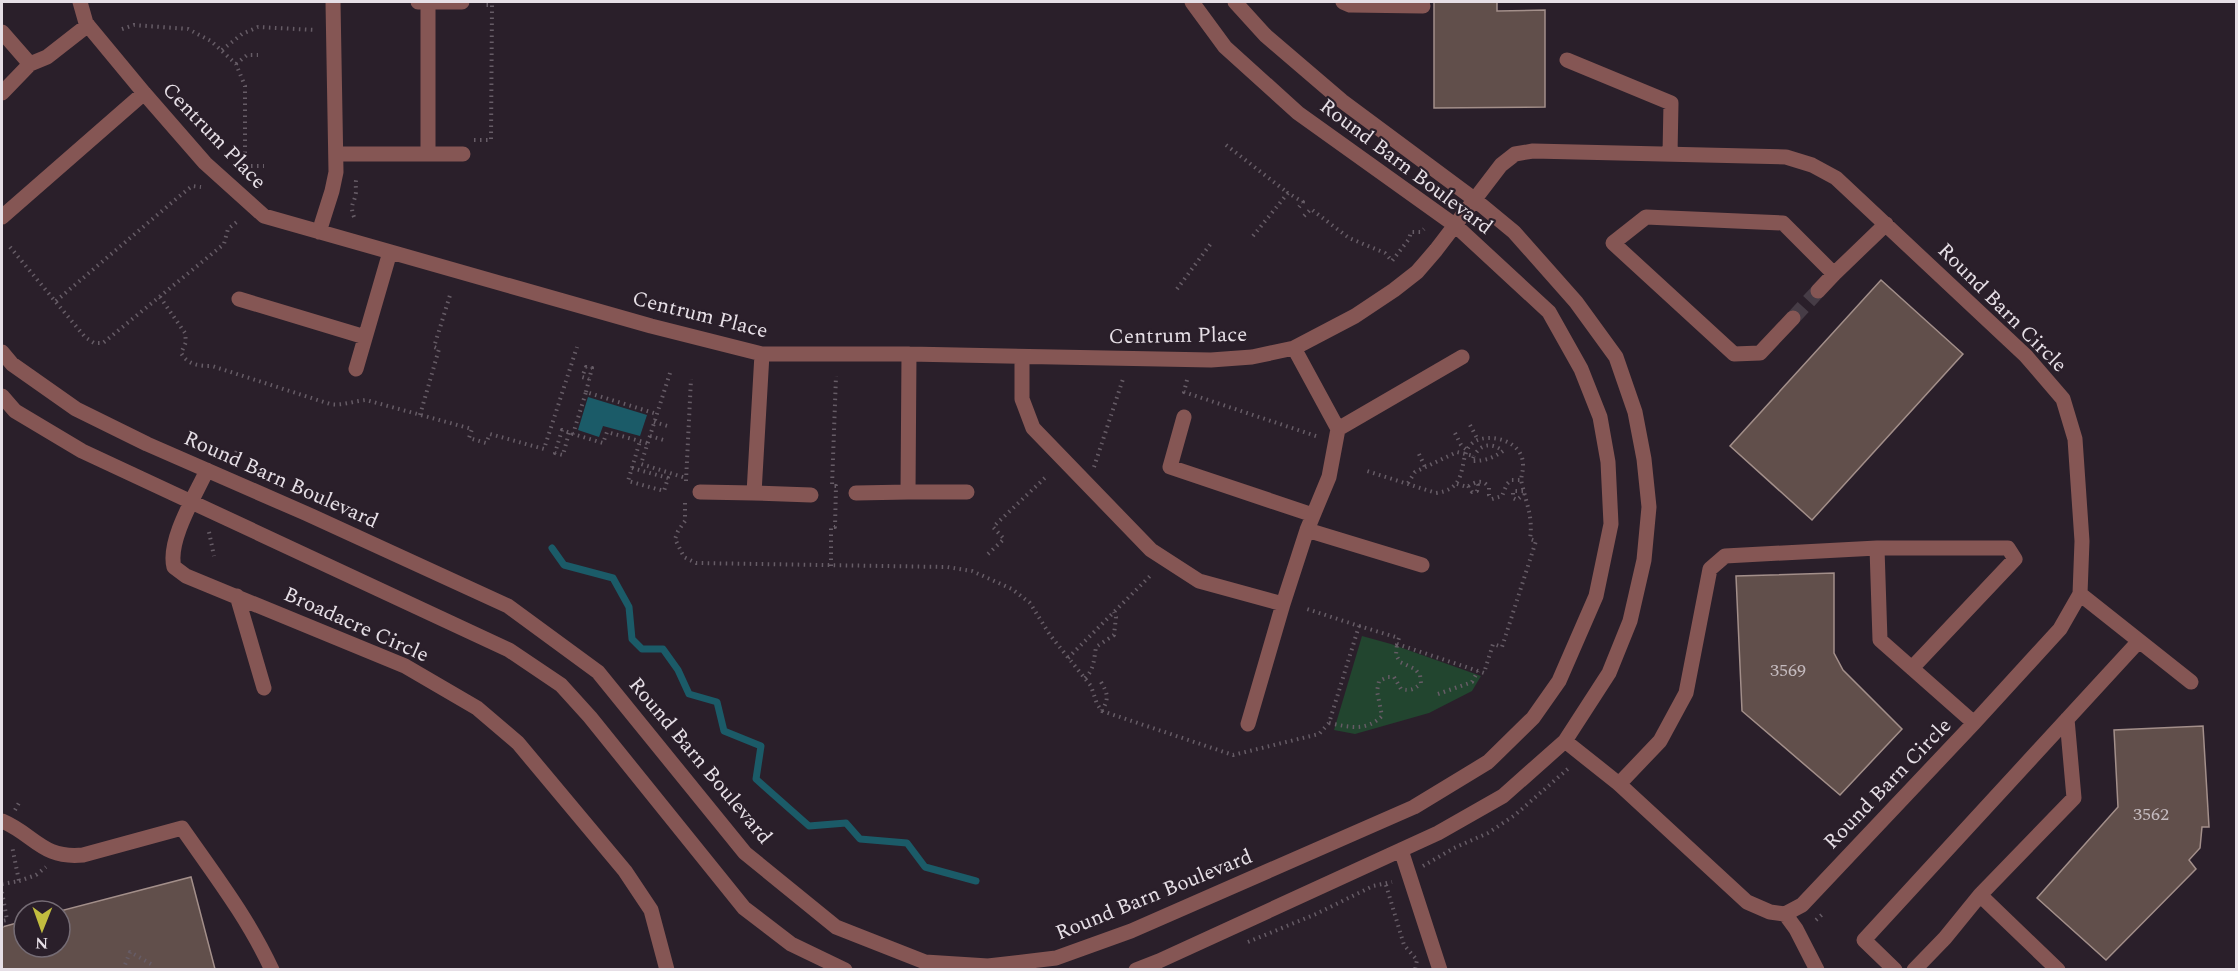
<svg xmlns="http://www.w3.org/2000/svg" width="2238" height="971" viewBox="0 0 2238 971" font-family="Spectral,serif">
<rect width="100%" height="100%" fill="#2a1f2a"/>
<!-- green -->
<path fill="#22452f" d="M 1362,636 L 1391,644 L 1481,676 L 1472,691 L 1429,713 L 1355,734 L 1334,730 Z"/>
<!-- water -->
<path fill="#1b5b68" d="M 588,397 L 647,415 L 640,436 L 603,426 L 599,437 L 578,430 Z"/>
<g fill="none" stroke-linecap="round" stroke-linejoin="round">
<!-- stream -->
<path stroke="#1b5b68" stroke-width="7" d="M 552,548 L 564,565 L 613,578 L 629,607 L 632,639 L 642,649 L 663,649 L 678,670 L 689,694 L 717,702 L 724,731 L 761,746 L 756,779 L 809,826 L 846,823 L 860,839 L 907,843 L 925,867 L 976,881"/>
</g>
<!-- building -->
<path fill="#614f4b" stroke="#a38f8a" stroke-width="1.5" d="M 1434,2 L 1497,2 L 1497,11 L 1545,10 L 1545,107 L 1434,108 Z
M 1881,280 L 1963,354 L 1812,520 L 1730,446 Z
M 1834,573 L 1834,653 L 1843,670 L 1902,729 L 1840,795 L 1742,711 L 1736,576 Z
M 2203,726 L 2209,827 L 2202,827 L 2200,848 L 2189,860 L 2196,869 L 2106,960 L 2037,898 L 2118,807 L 2114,730 Z
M 191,877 L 215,969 L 2,969 L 2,927 L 24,921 L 24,947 L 60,947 L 60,911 Z"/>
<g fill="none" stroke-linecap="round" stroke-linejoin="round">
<!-- minor-tunnel -->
<path stroke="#463c46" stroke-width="15" stroke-dasharray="15 8" stroke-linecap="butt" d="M 1793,318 L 1818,291"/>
<!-- path -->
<path stroke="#665c66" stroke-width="4" stroke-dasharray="1.5 4.5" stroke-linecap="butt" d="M 122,29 L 134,25 L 188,29 L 211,41 L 236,64 L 245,86 L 245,173
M 222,50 L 242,34 L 258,27 L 315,30
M 236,64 L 247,55 L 258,55
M 474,140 L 491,140 L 492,5 L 486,5 L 486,2
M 1226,145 L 1288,193
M 245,166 L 264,166
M 1304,216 L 1311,209 L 1349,238 L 1385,253 L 1392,261 L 1409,239 L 1411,232 L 1421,232 L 1424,229
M 354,217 C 349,204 355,203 356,192 C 356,186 355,183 357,176
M 1253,236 L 1288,193 L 1303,202 L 1299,207
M 10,247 L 85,337 L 94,343 L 103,343 L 224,244 L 228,229 L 238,221
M 1177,289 L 1212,242
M 160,297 L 185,333 L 186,342 L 181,353 C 188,365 199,366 212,366 L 330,404 C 342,406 354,401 366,400 L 472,429 L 469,438 L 486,443 L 490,434 L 544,449 L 577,347
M 56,301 L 176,199 L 192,186 L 201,187
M 670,373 L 641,464 L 686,478
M 1187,380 L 1184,392 L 1319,437
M 586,392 L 592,368 L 586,367 L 582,377 L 589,379
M 420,415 L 439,349 L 434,347 L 451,292
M 654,422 L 671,427
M 1470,425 L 1478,440
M 569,433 L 563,455 L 555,453 L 562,430 L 573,434
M 1455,433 L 1461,445 L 1467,450
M 650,436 L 667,441
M 647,443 L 607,432 L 603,443 L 573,434 L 586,392 L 657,414
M 1419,454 L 1425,467
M 233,464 L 237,450
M 1094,467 L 1123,379
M 632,468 L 668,478 L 664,491 L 628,481 L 640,441
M 686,481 L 691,379
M 1408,483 L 1415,472 L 1457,452 L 1474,456 L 1472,461 C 1485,461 1493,458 1503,451 C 1492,442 1480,444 1474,456
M 1457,484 L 1467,487 C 1475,482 1483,478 1489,488 L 1489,495 L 1492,499 L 1502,496 L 1507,484 L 1511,480 L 1521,480
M 1468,486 L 1472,492 L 1477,491 L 1478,485 L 1476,482
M 1523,491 L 1513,491 L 1513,498 L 1517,500 L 1524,494
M 685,503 L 685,521 L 678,531 L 675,539 L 684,557 L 696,563 L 947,567 L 972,571 L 1012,589 L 1030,603 L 1050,635 L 1091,686 L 1097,704 L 1102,711 L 1233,755 L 1319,734 L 1329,723 L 1359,626 L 1304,608
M 209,532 L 214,556
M 988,554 L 1004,539 L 993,527 L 1048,475
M 831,566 L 831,527 L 835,527 L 836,486 L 832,486 L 836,376
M 1359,626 L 1399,638 L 1397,644 L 1484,673 L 1493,644 L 1502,647 L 1536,541 L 1530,539 C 1533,517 1527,506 1522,484 C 1520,478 1523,473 1523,466 C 1524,447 1504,437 1487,438 C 1448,441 1479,488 1436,493 L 1367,471
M 1068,658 L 1150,576
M 1085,678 C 1094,670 1094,659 1096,647 L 1114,635 L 1116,617 L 1114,612
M 1101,682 C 1108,694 1109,698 1102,711
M 1438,694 L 1472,682 L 1478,671
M 1329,723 C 1349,727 1366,732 1382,716 L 1377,691 L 1379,681 L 1388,677 L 1394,677 L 1401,689 C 1410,691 1414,690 1421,683 L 1420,675 L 1415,669 L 1400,662 L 1396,655 L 1397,644
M 15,810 L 20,801
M 1423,866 L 1454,848 L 1488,833 L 1515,815 L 1570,767
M 19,881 L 36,875 L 46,867
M 2,884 L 19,881 L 12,846
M 1386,885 L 1404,945 L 1417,960 L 1415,970
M 2,892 L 7,920 L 2,921
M 1816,920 L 1825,912
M 2,926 L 2,927
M 1248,942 L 1316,914 L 1373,886 L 1392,882
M 123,970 L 130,952 L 151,964 L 149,968"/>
<!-- minor -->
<path stroke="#855654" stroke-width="15" d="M 80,2 L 86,23 L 144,93 L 205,163 L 264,216 L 651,326 L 762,354 L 909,354 L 1211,360 L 1252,357 L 1294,348 L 1355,316 L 1394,290 L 1417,272 L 1436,250 L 1501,165 L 1515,154 L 1533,151 L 1786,157 L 1812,165 L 1836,178 L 2026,356 L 2063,399 L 2075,439 L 2082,541 L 2080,594 L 2060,629 L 1974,723 L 1802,905 L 1785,914 L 1770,912 L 1747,902 L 1619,784 L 1565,741
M 418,2 L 462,2
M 428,2 L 428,154
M 1343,2 L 1350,5 L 1423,6
M 2,32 L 30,64 L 47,57 L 88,25
M 1567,60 L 1671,103 L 1670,154
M 2,93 L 30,64
M 336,154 L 463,154
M 2,217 L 144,93
M 319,232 L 332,191 L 336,172 L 333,2
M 1818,291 L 1834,274
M 239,299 L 365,337
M 1793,318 L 1760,353 L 1734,354 L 1613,243 L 1646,217 L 1783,223 L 1834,274 L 1886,224
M 2,352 L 12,364 L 76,409 L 147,444 L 305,513 L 508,606 L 598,672 L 745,853 L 836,927 L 925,962 L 988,966 L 1056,958 L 1131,931 L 1414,807 L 1488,762 L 1533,718 L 1559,681 L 1596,596 L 1611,524 L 1608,462 L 1600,417 L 1581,369 L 1549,312 L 1456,226 L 1298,113 L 1225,47 L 1192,2
M 1022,357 L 1022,399 L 1033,428 L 1151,550 L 1199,581 L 1283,604 L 1307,530 L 1329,477 L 1338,429 L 1294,348
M 356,369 L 390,252
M 2,396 L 15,411 L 82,451 L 509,650 L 561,685 L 590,717 L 744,908 L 791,944 L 845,970
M 1184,417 L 1170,467 L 1313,515
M 1338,429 L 1462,357
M 207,470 C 196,494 167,541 174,567 L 186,576 L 405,666 L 477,708 L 518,743 L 625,871 L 651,910 L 667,970
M 700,492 L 754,493 L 762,354
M 908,492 L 967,492
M 754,493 L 811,495
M 856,493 L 908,492 L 909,354
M 1307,530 L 1422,565
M 2080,594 L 2191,682
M 237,596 L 264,688
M 1912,668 L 2015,559 L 2008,548 L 1877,548 L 1880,640 L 1974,723
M 1248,724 L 1283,604
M 1619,784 L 1660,741 L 1686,693 L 1710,569 L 1725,556 L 1877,548
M 2,821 C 35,835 42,859 83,855 L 182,828 C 214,874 248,918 272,970
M 1401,850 L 1440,970
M 1785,914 L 1796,929 L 1817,970
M 1136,970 L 1159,961 L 1438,833 L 1503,796 L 1565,741 L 1609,673 L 1630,621 L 1644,560 L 1649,507 L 1644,459 L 1635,412 L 1616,357 L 1576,302 L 1514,232 L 1474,199 L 1342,101 L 1265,35 L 1235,2
M 1895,970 L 1864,940 L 2139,641
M 1914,970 L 1945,938 L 1980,895
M 2058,970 L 1980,895 L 2074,798 L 2067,719"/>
</g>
<g text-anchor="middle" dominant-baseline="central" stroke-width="4.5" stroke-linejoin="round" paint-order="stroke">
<!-- number labels -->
<g font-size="18" fill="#c5bbbf">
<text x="1788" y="670">3569</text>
<text x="2151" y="814">3562</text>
</g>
<!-- street labels -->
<g font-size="21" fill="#e6dfe6" stroke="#2a1f2a">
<text transform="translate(214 136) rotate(46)">Centrum Place</text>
<text transform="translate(1406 167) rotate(37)">Round Barn Boulevard</text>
<text transform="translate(2002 308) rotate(45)">Round Barn Circle</text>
<text transform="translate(700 315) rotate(14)">Centrum Place</text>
<text transform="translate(1178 336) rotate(-1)">Centrum Place</text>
<text transform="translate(281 480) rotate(24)">Round Barn Boulevard</text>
<text transform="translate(356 625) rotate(24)">Broadacre Circle</text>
<text transform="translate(700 761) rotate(50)">Round Barn Boulevard</text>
<text transform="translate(1888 784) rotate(-46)">Round Barn Circle</text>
<text transform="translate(1154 895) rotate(-22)">Round Barn Boulevard</text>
</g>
</g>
<!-- border -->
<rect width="2238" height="971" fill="none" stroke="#e6dfe6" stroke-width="6"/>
<!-- north arrow -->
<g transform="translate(42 929) rotate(181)"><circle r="28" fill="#2a1f2a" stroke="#756c75" stroke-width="1.5"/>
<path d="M0-4.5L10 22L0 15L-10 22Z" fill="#c2bd3f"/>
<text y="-9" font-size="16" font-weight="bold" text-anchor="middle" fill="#e6dfe6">N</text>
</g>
</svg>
